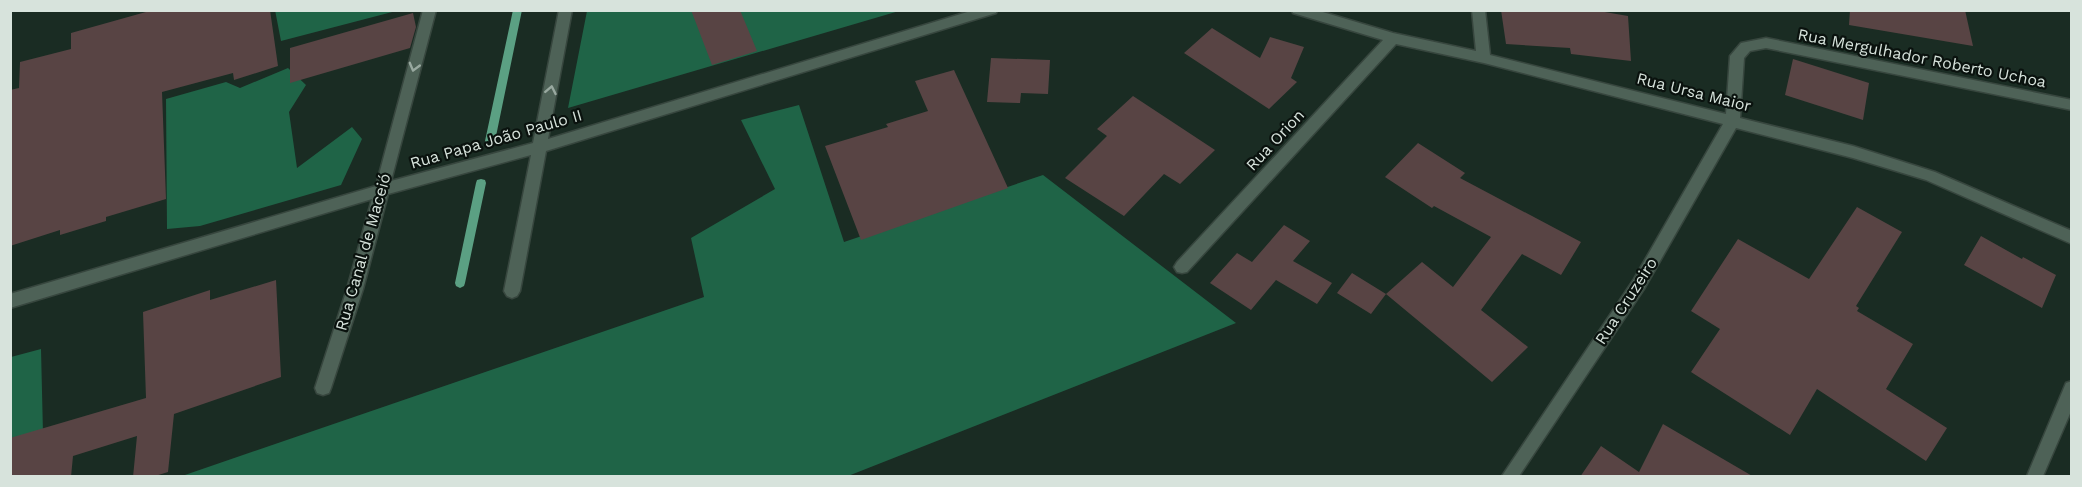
<svg xmlns="http://www.w3.org/2000/svg" width="2082" height="487" viewBox="0 0 2082 487" font-family="'Work Sans',sans-serif">
<rect width="100%" height="100%" fill="#1a2c23"/>
<!-- forest -->
<path fill="#1f6447" d="M 275,10 L 396,10 L 396,11 L 281,41 Z
M 587,11 L 899,11 L 568,108 Z
M 288,68 L 306,85 L 289,112 L 297,168 L 352,127 L 362,139 L 341,185 L 200,226 L 167,229 L 166,99 L 226,82 L 240,88 Z
M 799,105 L 844,242 L 1043,175 L 1236,323 L 848,476 L 182,476 L 704,297 L 691,238 L 775,189 L 741,120 Z
M 41,349 L 44,476 L 11,476 L 11,357 Z"/>
<g fill="none" stroke-linecap="round" stroke-linejoin="round">
<!-- stream -->
<path fill="#5ba083" fill-rule="evenodd" d="M 513,10 L 522,10 L 495,141 L 490,145 L 485,141 Z
M 481,179 L 485,180 L 486,183 L 465,283 L 464,286 L 460,288 L 456,286 L 455,283 L 476,183 L 477,180 Z"/>
</g>
<!-- building -->
<path fill="#584444" d="M 153,10 L 270,10 L 278,66 L 234,80 L 233,73 L 162,92 L 166,199 L 106,217 L 106,221 L 60,235 L 60,230 L 10,246 L 10,90 L 19,88 L 20,62 L 71,49 L 71,33 Z
M 691,10 L 740,10 L 757,51 L 712,65 Z
M 1501,10 L 1593,10 L 1628,16 L 1631,61 L 1571,54 L 1570,48 L 1506,44 Z
M 1850,10 L 1965,10 L 1973,46 L 1849,25 Z
M 413,13 L 416,27 L 410,48 L 290,83 L 290,48 Z
M 1212,28 L 1260,58 L 1270,37 L 1304,47 L 1291,78 L 1297,82 L 1269,109 L 1184,53 Z
M 991,58 L 1050,60 L 1048,94 L 1021,93 L 1020,103 L 987,102 Z
M 1793,59 L 1869,83 L 1863,120 L 1785,95 Z
M 954,70 L 1008,188 L 861,240 L 825,146 L 888,127 L 886,124 L 928,111 L 915,81 Z
M 1133,96 L 1215,150 L 1180,184 L 1164,174 L 1124,216 L 1065,178 L 1107,136 L 1097,129 Z
M 1418,143 L 1465,173 L 1460,178 L 1581,242 L 1561,275 L 1522,254 L 1481,310 L 1528,347 L 1492,382 L 1386,294 L 1422,262 L 1453,287 L 1491,237 L 1434,206 L 1432,208 L 1385,177 Z
M 1857,207 L 1902,232 L 1856,306 L 1859,308 L 1857,311 L 1913,344 L 1886,389 L 1947,428 L 1926,461 L 1817,389 L 1790,435 L 1691,372 L 1720,329 L 1691,311 L 1738,239 L 1809,279 Z
M 1284,225 L 1310,241 L 1293,261 L 1332,283 L 1317,304 L 1276,280 L 1251,310 L 1210,283 L 1237,253 L 1252,262 Z
M 1981,236 L 2022,259 L 2023,257 L 2056,275 L 2042,308 L 1964,265 Z
M 1352,273 L 1386,294 L 1371,314 L 1337,293 Z
M 276,280 L 281,377 L 174,414 L 168,472 L 152,477 L 133,477 L 137,436 L 73,456 L 71,477 L 10,477 L 10,438 L 146,398 L 143,312 L 210,290 L 210,300 Z
M 1663,424 L 1754,477 L 1580,477 L 1601,446 L 1639,472 Z"/>
<g fill="none" stroke-linecap="round" stroke-linejoin="round">
<defs>
<path id="street" d="M 423,10 L 436,10 L 391,181 L 533,143 L 559,10 L 572,10 L 548,139 L 974,10 L 997,10 L 996,13 L 546,151 L 520,291 L 517,296 L 512,298 L 507,296 L 504,291 L 531,155 L 388,194 L 363,289 L 331,388 L 329,393 L 323,395 L 317,393 L 315,388 L 347,289 L 372,199 L 10,308 L 10,294 L 376,186 Z
M 1292,10 L 1316,10 L 1393,33 L 1476,51 L 1472,10 L 1485,10 L 1490,55 L 1726,114 L 1730,56 L 1741,43 L 1766,38 L 2072,100 L 2072,110 L 1766,48 L 1750,51 L 1744,58 L 1740,118 L 1853,146 L 1935,172 L 2072,231 L 2072,244 L 1926,180 L 1853,158 L 1736,128 L 1644,289 L 1519,476 L 1502,476 L 1634,279 L 1723,124 L 1484,63 L 1396,44 L 1187,272 L 1182,273 L 1177,272 L 1174,267 L 1177,262 L 1383,40 L 1293,13 Z
M 2072,381 L 2072,409 L 2043,476 L 2027,476 L 2066,383 Z"/>
</defs>
<!-- street casing -->
<use href="#street" stroke="#37463e" stroke-width="3"/>
<!-- street -->
<use href="#street" fill="#4e6257" fill-rule="evenodd"/>
</g>
<!-- one-way arrows -->
<defs><path id="oneway-chevron" d="M-2-3.5L2.5 0L-2 3.5" fill="none" stroke-width="1.6" stroke-linecap="round" stroke-linejoin="round" transform="scale(1.5)"/></defs>
<g stroke="#99a9a0">
<use href="#oneway-chevron" transform="translate(414 67) rotate(105)"/>
<use href="#oneway-chevron" transform="translate(551 90) rotate(-79)"/>
</g>
<g text-anchor="middle" dominant-baseline="central" stroke-width="4.5" stroke-linejoin="round" paint-order="stroke">
<!-- street labels -->
<g font-size="16" fill="#d7e3dc" stroke="#0a120e">
<text transform="translate(1922 58) rotate(11)">Rua Mergulhador Roberto Uchoa</text>
<text transform="translate(1694 92) rotate(14)">Rua Ursa Maior</text>
<text transform="translate(496 139) rotate(-16)">Rua Papa João Paulo II</text>
<text transform="translate(1275 140) rotate(-47)">Rua Orion</text>
<text transform="translate(363 252) rotate(-74)">Rua Canal de Maceió</text>
<text transform="translate(1626 301) rotate(-57)">Rua Cruzeiro</text>
</g>
</g>
<!-- border -->
<rect width="2082" height="487" fill="none" stroke="#d7e3dc" stroke-width="24"/>
</svg>
